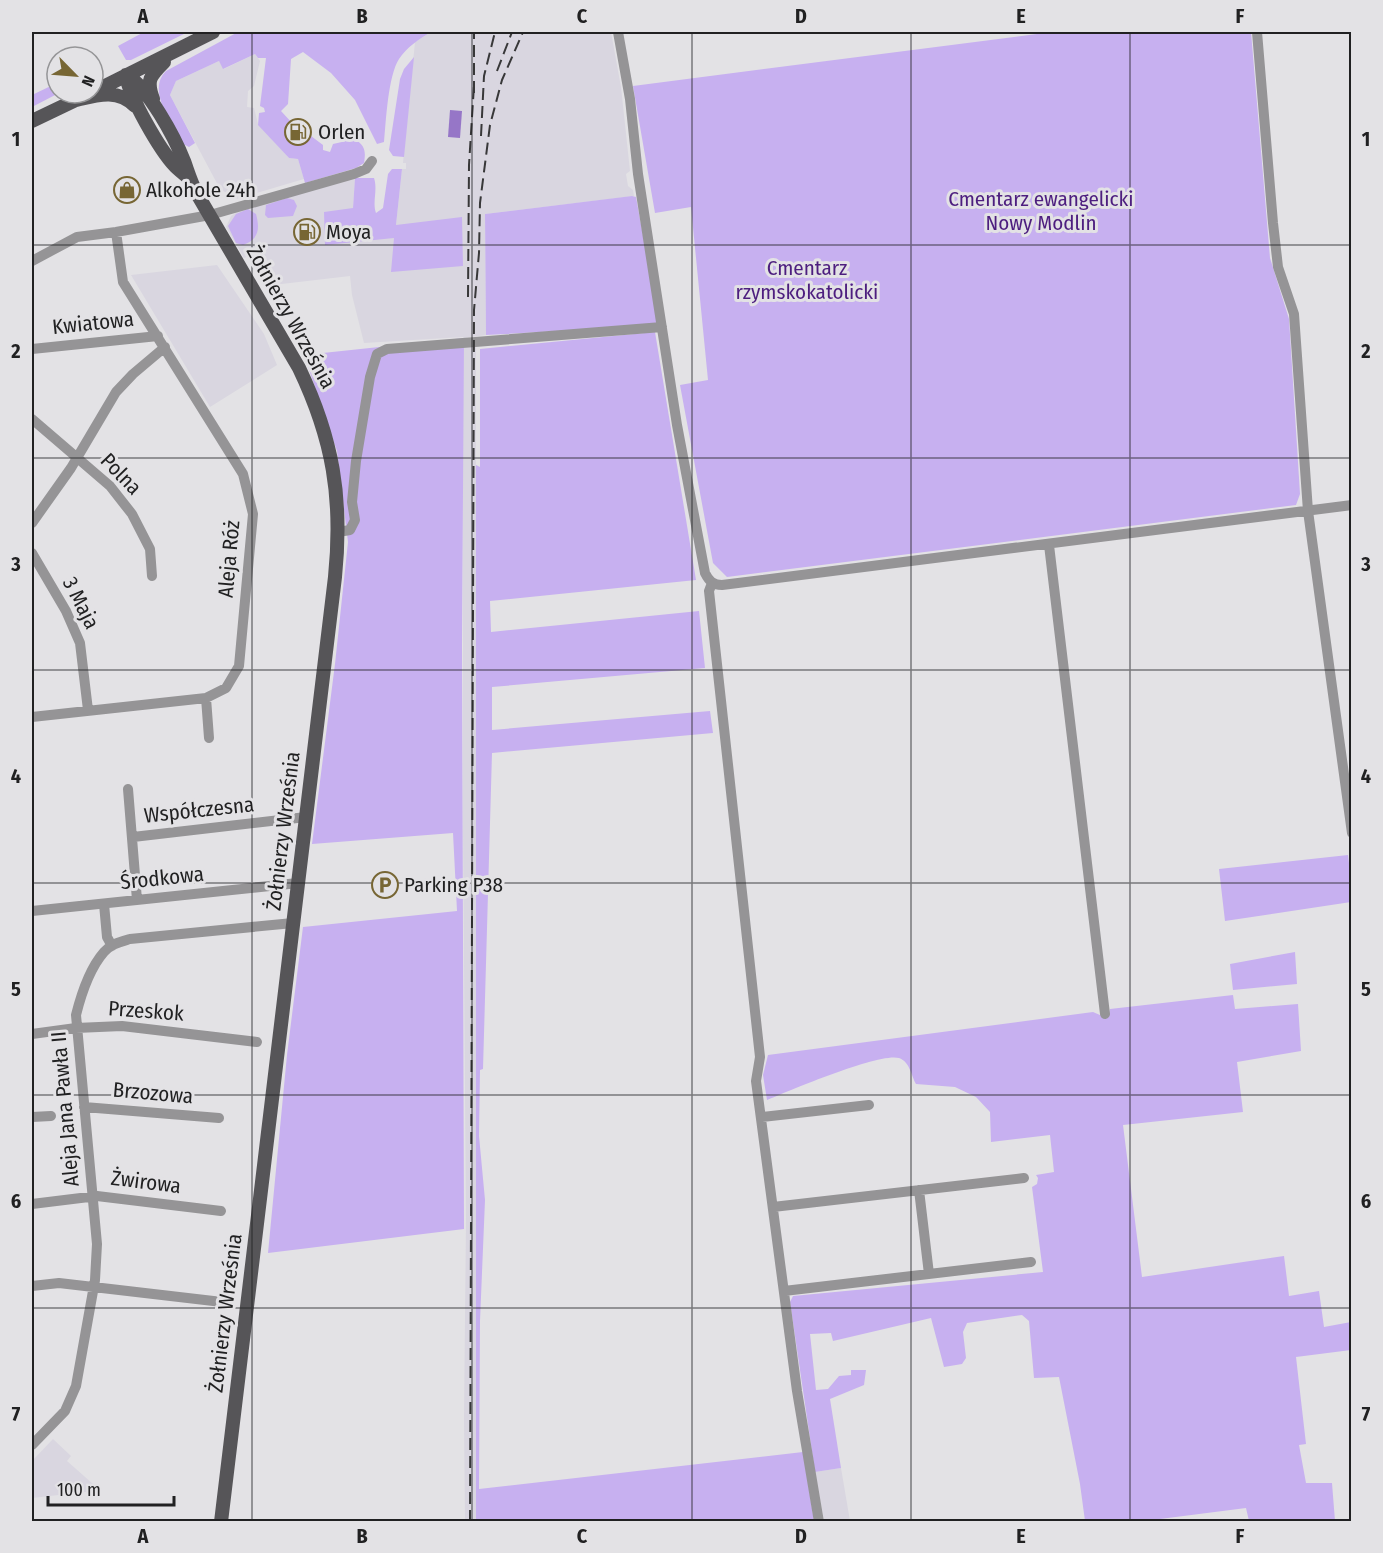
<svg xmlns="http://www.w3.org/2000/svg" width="1383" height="1553" viewBox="0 0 1383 1553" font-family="'Fira Sans Condensed',sans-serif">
<rect width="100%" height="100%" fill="#e3e2e5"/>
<!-- built -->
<path fill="#d9d6e0" d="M 431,32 L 611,32 L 621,87 L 630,171 L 626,174 L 628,186 L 633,190 L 634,196 L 485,214 L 486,335 L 464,338 L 463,337 L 364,343 L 352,295 L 350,276 L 273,285 L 254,254 L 244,258 L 226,227 L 231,216 L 237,212 L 355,178 L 353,208 L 395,238 L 391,272 L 402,169 L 406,169 L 406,163 L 403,163 L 415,42 Z
M 255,54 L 260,61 L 254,86 L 248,91 L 247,107 L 254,108 L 258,124 L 289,158 L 298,159 L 304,179 L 236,199 L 220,189 L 170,95 L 176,81 L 219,61 L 224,69 Z
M 217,265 L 264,334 L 277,365 L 210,407 L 131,275 Z
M 463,347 L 476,347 L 476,1522 L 465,1521 L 464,1419 L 466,1221 L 463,830 Z
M 53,1439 L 71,1456 L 67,1461 L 93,1484 L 94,1491 L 32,1498 L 32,1461 Z
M 841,1468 L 850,1521 L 824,1521 L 815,1472 Z"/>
<!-- green -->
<path fill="#c7b0f0" d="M 144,32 L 188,32 L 131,60 L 126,60 L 118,46 Z
M 238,32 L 431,32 C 419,39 407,47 399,59 C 388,76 386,121 384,142 L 377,144 L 355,100 L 331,73 L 303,52 L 291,59 L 288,104 L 281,111 L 293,124 L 288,134 L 292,142 L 302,144 L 311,136 L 323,145 L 323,150 L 330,152 L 333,144 L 355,139 C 365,146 366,151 364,163 L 356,168 L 305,183 L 298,159 L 289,158 L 258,125 L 259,113 L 265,112 L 264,108 L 260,106 L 266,58 L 258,58 L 255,54 L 223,69 L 219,61 L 176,81 L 170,95 L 195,143 L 189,147 L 183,144 C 173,124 146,91 166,71 Z
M 1052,32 L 1251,32 L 1270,258 L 1289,319 L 1300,494 L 1296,505 L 727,577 L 713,563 L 680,385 L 708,380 L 691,207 L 655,213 L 633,86 Z
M 414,57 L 404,157 L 393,156 L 389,150 L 400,79 L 404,69 Z
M 57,83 L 57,93 L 59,93 L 32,107 L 32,95 Z
M 392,169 L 402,169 L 396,225 L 462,217 L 463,266 L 391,272 L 394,238 L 325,245 L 324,212 L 353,208 L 355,178 L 374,178 C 378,190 372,202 376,213 L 383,208 L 388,174 Z
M 632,196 L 636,197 L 659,324 L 597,329 L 486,335 L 485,214 Z
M 287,198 L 294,200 L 297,206 L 293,216 L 268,218 L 265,215 L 266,205 Z
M 248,209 L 256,214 C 260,229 259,239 243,245 L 236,243 L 228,226 L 236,214 Z
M 655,332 L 696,580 L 490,601 L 491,632 L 699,611 L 705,668 L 492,687 L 492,730 L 710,711 L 713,733 L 492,753 L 483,1069 L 480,1070 L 479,1136 L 485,1200 L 480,1321 L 479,1489 L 803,1452 L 814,1521 L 476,1522 L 476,465 L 480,467 L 480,349 Z
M 464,338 L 462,646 L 464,1229 L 268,1253 L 287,1055 L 303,927 L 457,911 L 453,833 L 312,844 L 335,664 L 348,542 L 337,451 L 304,355 Z
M 1348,855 L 1351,879 L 1351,902 L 1225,921 L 1219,869 Z
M 1295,952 L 1297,984 L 1233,990 L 1230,964 Z
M 1233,995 L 1235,1009 L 1298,1004 L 1301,1051 L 1237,1062 L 1243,1112 L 1123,1125 L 1142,1277 L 1284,1256 L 1289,1296 L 1319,1291 L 1324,1327 L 1351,1322 L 1351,1350 L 1296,1357 L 1306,1444 L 1299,1445 L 1306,1483 L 1332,1483 L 1335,1521 L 1249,1521 L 1246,1508 L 1160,1519 L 1160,1521 L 1085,1521 L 1080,1484 L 1059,1377 L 1034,1378 L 1029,1321 L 1022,1315 L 967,1323 L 963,1332 L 966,1358 L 962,1364 L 944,1367 L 931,1318 L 833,1341 L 831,1333 L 810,1334 L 816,1390 L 828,1389 L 839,1376 L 851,1375 L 851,1370 L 866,1370 L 864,1385 L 830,1399 L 841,1468 L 815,1472 L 790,1302 L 793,1296 L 1043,1272 L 1032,1187 L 1037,1184 L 1038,1178 L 1036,1175 L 1054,1172 L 1050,1135 L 991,1142 L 990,1112 L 976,1097 L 955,1087 L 916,1084 C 911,1075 910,1062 899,1058 C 880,1052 788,1091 767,1100 L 763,1075 L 768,1055 L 1093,1012 L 1100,1015 L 1109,1014 L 1110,1009 Z"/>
<!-- water -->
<path fill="#9676c7" d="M 450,110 L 462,111 L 460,138 L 448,137 Z"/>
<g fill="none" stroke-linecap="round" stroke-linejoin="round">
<!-- minor -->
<path stroke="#959496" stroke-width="10" d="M 618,32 L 630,99 L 638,174 L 677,425 L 705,573 C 709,581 713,585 722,585 L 1352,505
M 1257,32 L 1273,223 L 1278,267 L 1294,314 L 1308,511 L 1352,833
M 32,261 L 77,237 L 116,232 L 210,215 L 354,174 L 366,169 L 372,161
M 32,349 L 158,336
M 32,419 L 110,486 L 132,514 L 150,549 L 152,576
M 32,523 L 71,468 L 116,392 L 133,374 L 165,347
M 338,532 L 350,530 L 355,520 L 352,502 L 356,461 L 370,377 L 377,354 L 387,349 L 662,327
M 1049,545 L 1105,1014
M 32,553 L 66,611 L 80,643 L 88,710
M 712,583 L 709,591 L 760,1057 L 756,1081 L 797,1391 L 819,1522
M 206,698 L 209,738
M 32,717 L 206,698 L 226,688 L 239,666 L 253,514 L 243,474 L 123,282 L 116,232
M 128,789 L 137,900
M 133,837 L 306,817
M 104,904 L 107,937 L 112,946
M 32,911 L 298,883
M 32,1034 L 76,1028 L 122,1026 L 257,1042
M 84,1107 L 219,1118
M 32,1117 L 51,1116
M 762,1117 L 869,1105
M 919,1190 L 929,1274
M 32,1204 L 97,1196 L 221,1211
M 773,1207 L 1024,1178
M 32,1286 L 59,1283 L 222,1302
M 784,1291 L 1031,1262
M 32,1445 L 65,1411 L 76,1386 L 95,1280 L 97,1244 L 76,1015 C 81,995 90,968 104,952 C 111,944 120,942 130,939 L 293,923"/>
<!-- major -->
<path stroke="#565558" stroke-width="14" d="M 126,75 C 148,87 175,138 184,161 C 188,172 191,182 196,192 L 299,368 C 333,439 343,498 335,577 L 221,1522
M 126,75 C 129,97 160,150 175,166 C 179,170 184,174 189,178
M 93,92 L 213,32
M 153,99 C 146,80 150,76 164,62
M 72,101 C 94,96 117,87 135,106
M 32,121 L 80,98"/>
<!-- rail -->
<path stroke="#383839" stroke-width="2" stroke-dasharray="12 6" stroke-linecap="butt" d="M 497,71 L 512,32
M 474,93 L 474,32
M 481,136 L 484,76 L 495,32
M 468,297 L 469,165 L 474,85
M 470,1522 L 474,310 L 479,253 L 480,203 L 490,125 L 502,80 L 523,32"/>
</g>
<!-- grid -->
<path fill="none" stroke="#212122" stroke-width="1.5" stroke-opacity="0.55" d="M 252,32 L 252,1522M 472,32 L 472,1522M 692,32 L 692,1522M 911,32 L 911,1522M 1130,32 L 1130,1522M 32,245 L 1352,245M 32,458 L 1352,458M 32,670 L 1352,670M 32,883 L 1352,883M 32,1095 L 1352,1095M 32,1308 L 1352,1308"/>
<!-- icons -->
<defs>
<symbol id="fuel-ring" viewBox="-11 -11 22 22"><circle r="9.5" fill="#e3e2e5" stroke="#776634" stroke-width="1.5"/><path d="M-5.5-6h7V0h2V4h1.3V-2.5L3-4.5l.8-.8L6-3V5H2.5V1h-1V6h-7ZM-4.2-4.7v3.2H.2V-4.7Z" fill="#776634"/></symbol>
<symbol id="shop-ring" viewBox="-11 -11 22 22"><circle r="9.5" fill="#e3e2e5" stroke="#776634" stroke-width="1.5"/><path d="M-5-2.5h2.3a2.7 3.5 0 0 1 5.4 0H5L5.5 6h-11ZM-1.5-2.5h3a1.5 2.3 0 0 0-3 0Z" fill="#776634"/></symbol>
<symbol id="parking-ring" viewBox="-11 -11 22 22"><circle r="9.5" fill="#e3e2e5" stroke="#776634" stroke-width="1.5"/><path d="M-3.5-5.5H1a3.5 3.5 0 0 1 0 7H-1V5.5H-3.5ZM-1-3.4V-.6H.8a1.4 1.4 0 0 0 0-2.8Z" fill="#776634"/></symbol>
</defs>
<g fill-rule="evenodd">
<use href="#fuel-ring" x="283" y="117" width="30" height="30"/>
<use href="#shop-ring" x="112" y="175" width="30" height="30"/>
<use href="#fuel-ring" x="292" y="217" width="30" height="30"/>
<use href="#parking-ring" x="370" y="870" width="30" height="30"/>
</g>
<g text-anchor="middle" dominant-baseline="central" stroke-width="6" stroke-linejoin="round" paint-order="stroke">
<!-- poi labels -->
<g font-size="21" fill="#212122" stroke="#e3e2e5" text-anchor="start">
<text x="318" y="132">Orlen</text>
<text x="146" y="190">Alkohole 24h</text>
<text x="326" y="232">Moya</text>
<text x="404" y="885">Parking P38</text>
</g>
<!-- park labels -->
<g font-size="21" fill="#4d1e7f" stroke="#e3e2e5">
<text x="1041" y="199">Cmentarz ewangelicki<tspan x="1041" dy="24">Nowy Modlin</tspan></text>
<text x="807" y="268">Cmentarz<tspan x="807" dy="24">rzymskokatolicki</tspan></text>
</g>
<!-- street labels -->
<g font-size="21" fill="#212122" stroke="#e3e2e5">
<text transform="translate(291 317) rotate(61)">Żołnierzy Września</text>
<text transform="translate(93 323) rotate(-6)">Kwiatowa</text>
<text transform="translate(121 474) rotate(46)">Polna</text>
<text transform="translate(229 559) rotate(-85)">Aleja Róż</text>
<text transform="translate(81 603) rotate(63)">3 Maja</text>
<text transform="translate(199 810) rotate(-6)">Współczesna</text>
<text transform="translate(283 831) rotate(-83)">Żołnierzy Września</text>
<text transform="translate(162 878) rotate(-6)">Środkowa</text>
<text transform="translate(146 1011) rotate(4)">Przeskok</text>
<text transform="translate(153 1093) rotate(5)">Brzozowa</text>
<text transform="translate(65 1109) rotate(-95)">Aleja Jana Pawła II</text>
<text transform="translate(146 1182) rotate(7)">Żwirowa</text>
<text transform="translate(225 1313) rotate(-83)">Żołnierzy Września</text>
</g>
</g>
<!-- border -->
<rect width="1383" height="1553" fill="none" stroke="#e3e2e5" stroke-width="66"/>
<!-- north arrow -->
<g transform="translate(75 75) rotate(115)"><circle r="28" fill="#e3e2e5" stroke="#959597" stroke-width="1.5"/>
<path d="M0-4.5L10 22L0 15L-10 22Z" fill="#776634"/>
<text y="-9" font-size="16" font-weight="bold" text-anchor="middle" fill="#212122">N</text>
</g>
<!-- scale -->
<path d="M48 1496v9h126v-9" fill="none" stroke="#212122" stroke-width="3"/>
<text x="57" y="1496" font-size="18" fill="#212122" stroke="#e3e2e5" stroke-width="4.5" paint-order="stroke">100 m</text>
<rect x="33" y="33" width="1317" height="1487" fill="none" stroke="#212122" stroke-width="2"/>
<g font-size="20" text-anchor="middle" font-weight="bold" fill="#212122">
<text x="143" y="23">A</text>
<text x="362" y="23">B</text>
<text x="582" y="23">C</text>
<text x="801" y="23">D</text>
<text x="1021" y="23">E</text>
<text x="1240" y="23">F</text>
<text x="16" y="146">1</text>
<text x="1366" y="146">1</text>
<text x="16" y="358">2</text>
<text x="1366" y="358">2</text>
<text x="16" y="571">3</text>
<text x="1366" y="571">3</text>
<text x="16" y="783">4</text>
<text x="1366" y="783">4</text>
<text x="16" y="996">5</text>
<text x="1366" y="996">5</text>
<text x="16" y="1208">6</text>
<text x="1366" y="1208">6</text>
<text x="16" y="1421">7</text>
<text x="1366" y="1421">7</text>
<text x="143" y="1543">A</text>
<text x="362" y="1543">B</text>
<text x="582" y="1543">C</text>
<text x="801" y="1543">D</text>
<text x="1021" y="1543">E</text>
<text x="1240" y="1543">F</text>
</g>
</svg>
